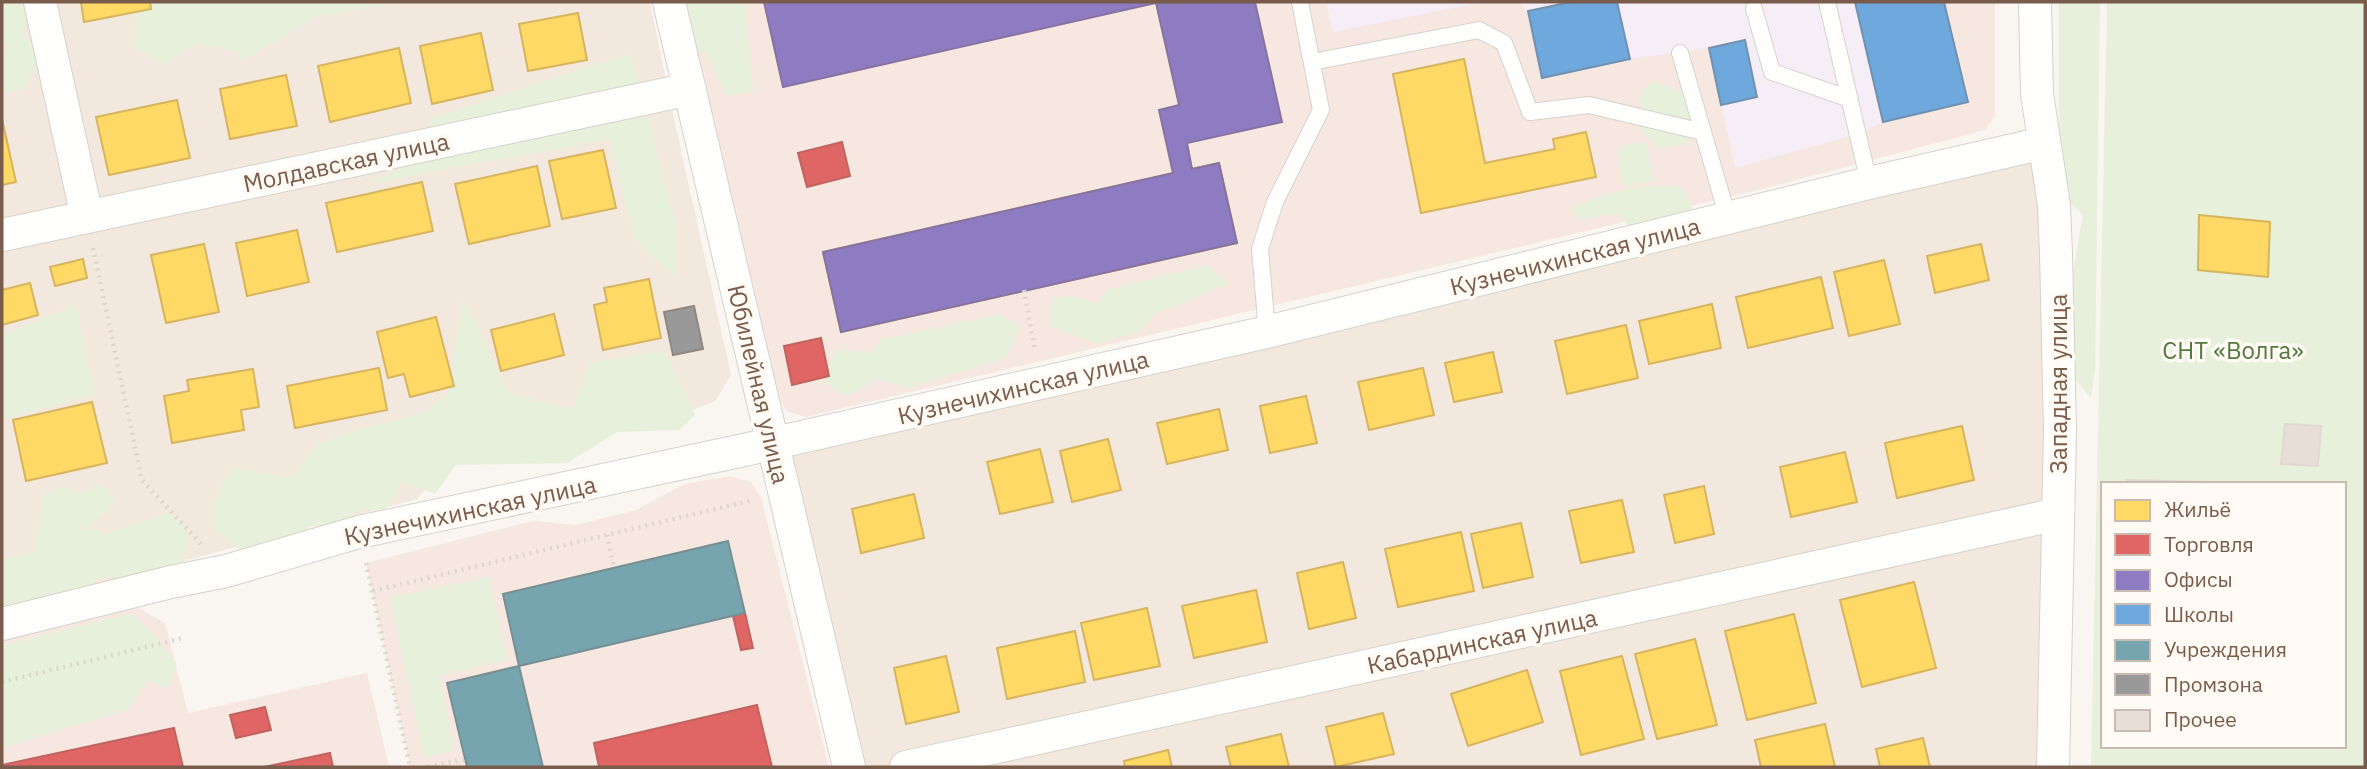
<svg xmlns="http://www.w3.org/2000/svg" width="2367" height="769" viewBox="0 0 2367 769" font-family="'IBM Plex Sans',sans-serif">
<rect width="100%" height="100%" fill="#f9f5f0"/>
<!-- residential -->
<path fill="#f2e8de" d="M 2,2 L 650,2 L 673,115 L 731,375 L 716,400 L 679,416 L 448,460 L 417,499 L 2,609 Z
M 2044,143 L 2053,767 L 849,767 L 773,443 Z"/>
<!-- commercial -->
<path fill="#f6e8e1" d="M 686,2 L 1995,2 L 1995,115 L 1985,130 L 1770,187 L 806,417 L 788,412 L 777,397 L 717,150 Z
M 730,476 L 751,482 L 761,497 L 829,767 L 410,767 L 366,563 L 533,521 L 576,525 L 636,510 L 684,484 Z
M 133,605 L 165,623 L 188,713 L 367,673 L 389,767 L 2,767 L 2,638 Z"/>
<!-- education -->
<path fill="#f6eef6" d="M 1326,2 L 1483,2 L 1333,32 Z
M 1518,2 L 1855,2 L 1883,122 L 1858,134 L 1735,168 L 1709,48 L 1630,59 L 1542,78 L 1528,11 Z"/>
<!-- green -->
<path fill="#e7f0db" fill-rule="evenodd" d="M 2,2 L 25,2 L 30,12 L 22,33 L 43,60 L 21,90 L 2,92 L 2,56 L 9,51 C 3,39 0,22 5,10 Z
M 138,2 L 399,2 L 316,17 L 241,61 L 235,51 L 198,43 L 163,65 L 133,47 Z
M 675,2 L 744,2 L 753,91 L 726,95 L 707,54 L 686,49 Z
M 2059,2 L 2100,2 L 2095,371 L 2091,398 L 2070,374 L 2070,289 L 2083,215 L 2059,192 Z
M 2107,2 L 2365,2 L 2365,767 L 2091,767 ZM 2103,484 L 2344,484 L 2344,746 L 2103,746 Z
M 630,53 L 675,221 L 675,277 L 635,241 L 609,139 L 366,184 L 426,156 L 430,119 Z
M 1652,81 L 1680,92 L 1703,110 L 1686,145 L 1658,147 L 1640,130 L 1642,110 L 1639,97 Z
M 1647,142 L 1653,181 L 1623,186 L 1617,147 Z
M 1640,186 L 1680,186 L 1695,214 L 1634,233 L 1619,214 L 1577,219 L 1572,208 L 1601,196 Z
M 1207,265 L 1228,284 L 1154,314 L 1138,332 L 1097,344 L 1050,326 L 1052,299 L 1073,295 L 1097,304 L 1108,289 Z
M 463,298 L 509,394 L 573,409 L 590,362 L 664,351 L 695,415 L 679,430 L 617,432 L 567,463 L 456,465 L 435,494 L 402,481 L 385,510 L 357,509 L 341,526 L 311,526 L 284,548 L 241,550 L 214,530 L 212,507 L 231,467 L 292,478 L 317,444 L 358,429 L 420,414 L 448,395 Z
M 76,305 L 94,394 L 2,420 L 2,348 L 5,334 Z
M 998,314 L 1019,325 L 1007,357 L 908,388 L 876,379 L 847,396 L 823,383 L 836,349 L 872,353 L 880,340 Z
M 100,483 L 116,501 L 88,528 L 105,534 L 171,512 L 188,533 L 183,563 L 143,578 L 100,577 L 72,596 L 46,593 L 17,614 L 2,607 L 2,558 L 34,553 L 43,495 L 61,487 L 81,494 Z
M 489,577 L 507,660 L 439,676 L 454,750 L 424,757 L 390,597 Z
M 131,613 L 149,630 L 177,664 L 168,688 L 146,681 L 129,709 L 2,748 L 2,645 Z"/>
<!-- homes -->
<path fill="#ffd966" stroke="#d7b45e" stroke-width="2" d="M 81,2 L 150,2 L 151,9 L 84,22 Z
M 578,13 L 587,60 L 528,71 L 519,24 Z
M 481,33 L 493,90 L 432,104 L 420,46 Z
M 399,48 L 411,103 L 330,122 L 318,66 Z
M 1464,59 L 1485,163 L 1555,149 L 1553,139 L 1586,132 L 1596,177 L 1421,213 L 1393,74 Z
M 286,75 L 297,126 L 230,139 L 220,89 Z
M 177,100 L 190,158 L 109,175 L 96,117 Z
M 2,119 L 16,182 L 2,185 Z
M 603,150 L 616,208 L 562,219 L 549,161 Z
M 1219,163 L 1237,243 L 841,332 L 823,252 Z
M 537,166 L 550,226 L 469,244 L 455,184 Z
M 422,182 L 433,231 L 337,252 L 326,203 Z
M 2199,215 L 2270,222 L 2268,277 L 2198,270 Z
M 297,230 L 309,282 L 247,296 L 236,243 Z
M 204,244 L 219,312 L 166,323 L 151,255 Z
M 1981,244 L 1989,280 L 1935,293 L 1927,256 Z
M 83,259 L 87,278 L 55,286 L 50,267 Z
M 1884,260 L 1900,324 L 1849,336 L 1834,272 Z
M 1821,277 L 1833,328 L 1748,348 L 1736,297 Z
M 649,279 L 661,338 L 603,350 L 594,305 L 607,302 L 604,288 Z
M 30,283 L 38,315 L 2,325 L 2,290 Z
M 1712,304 L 1721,348 L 1649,364 L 1639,321 Z
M 554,314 L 564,355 L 501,371 L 491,330 Z
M 436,317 L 454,386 L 410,397 L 404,374 L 388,378 L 377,332 Z
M 1626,325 L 1638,378 L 1567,394 L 1555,341 Z
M 1493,352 L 1502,392 L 1454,402 L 1445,363 Z
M 379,368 L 387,410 L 295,428 L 287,386 Z
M 1423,368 L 1434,415 L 1369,430 L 1358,382 Z
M 253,369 L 259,407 L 241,410 L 244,430 L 172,443 L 164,396 L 189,391 L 187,380 Z
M 1306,396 L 1317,443 L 1270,453 L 1260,406 Z
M 92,402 L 107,463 L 26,481 L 13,420 Z
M 1219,409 L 1228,450 L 1167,464 L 1157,423 Z
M 1962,426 L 1974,480 L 1897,498 L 1885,443 Z
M 1108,439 L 1121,490 L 1072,502 L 1060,451 Z
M 1040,449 L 1053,502 L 1000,514 L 987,462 Z
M 1845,452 L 1857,502 L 1791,517 L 1780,467 Z
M 1704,486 L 1714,534 L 1675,543 L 1664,495 Z
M 914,494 L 924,538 L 861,553 L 852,509 Z
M 1622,500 L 1634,552 L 1581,563 L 1569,511 Z
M 1521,523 L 1533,577 L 1483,588 L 1471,534 Z
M 1461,532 L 1474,591 L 1398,607 L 1385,549 Z
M 1343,562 L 1356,618 L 1309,629 L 1297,573 Z
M 1914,582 L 1936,668 L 1862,687 L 1840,600 Z
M 1256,590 L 1267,642 L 1194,658 L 1182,606 Z
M 1147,608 L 1160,666 L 1094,680 L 1081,623 Z
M 1794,614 L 1816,703 L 1747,720 L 1725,631 Z
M 1075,631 L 1085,682 L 1007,699 L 997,648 Z
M 1695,639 L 1717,725 L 1657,739 L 1635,654 Z
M 946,656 L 959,712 L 906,724 L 894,668 Z
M 1622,656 L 1644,739 L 1581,755 L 1560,671 Z
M 1527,670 L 1543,722 L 1468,746 L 1451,694 Z
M 1383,713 L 1394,754 L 1336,767 L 1326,727 Z
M 1825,724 L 1835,767 L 1761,767 L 1755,740 Z
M 1281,734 L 1289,767 L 1231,767 L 1226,747 Z
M 1923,738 L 1930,767 L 1880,767 L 1876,749 Z
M 1168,750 L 1172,767 L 1125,767 L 1124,761 Z"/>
<!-- shops -->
<path fill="#e06666" stroke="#c1635e" stroke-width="2" d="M 842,142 L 850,176 L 807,187 L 798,153 Z
M 821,338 L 829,376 L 792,385 L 784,346 Z
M 745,613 L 753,648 L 741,650 L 733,616 Z
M 757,705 L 772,767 L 599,767 L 594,743 Z
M 265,707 L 271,730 L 236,738 L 230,715 Z
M 174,728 L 183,767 L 2,767 L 2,765 Z
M 330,753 L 333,767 L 264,767 Z"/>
<!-- offices -->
<path fill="#8e7cc3" stroke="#8872a0" stroke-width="2" d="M 764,2 L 1160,2 L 783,87 Z
M 1255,2 L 1282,122 L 1187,143 L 1192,169 L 1219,163 L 1237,243 L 841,332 L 823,252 L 1173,173 L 1159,110 L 1179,105 L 1156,3 Z"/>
<!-- schools -->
<path fill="#6fa8dc" stroke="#7291b1" stroke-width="2" d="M 1571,2 L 1617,2 L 1630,59 L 1542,78 L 1528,11 Z
M 1855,2 L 1944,2 L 1968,102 L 1883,122 Z
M 1745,40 L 1757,97 L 1721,105 L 1709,48 Z"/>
<!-- public -->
<path fill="#76a5af" stroke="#778f92" stroke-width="2" d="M 728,541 L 745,613 L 519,666 L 503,594 Z
M 519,666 L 543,767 L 467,767 L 447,683 Z"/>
<!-- industry -->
<path fill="#999" stroke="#908782" stroke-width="2" d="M 694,306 L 703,349 L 673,355 L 664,312 Z"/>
<!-- building -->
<path fill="#e6ded7" stroke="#e2d8d2" stroke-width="2" d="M 2285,424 L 2321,426 L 2318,466 L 2281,464 Z
M 2127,480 L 2206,482 L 2206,484 L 2127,484 Z"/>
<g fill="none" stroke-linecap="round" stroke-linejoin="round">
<defs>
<path id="service" d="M 1827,2 L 1869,183
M 1754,9 L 1772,72 L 1850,99
M 1680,53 L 1728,218
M 1312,62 L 1479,30 L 1504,43 L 1530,112 L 1589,105 L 1703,132
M 1267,332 L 1260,249 L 1275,202 L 1321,110 L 1300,2"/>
<path id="minor" d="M 40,2 L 87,217
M 669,2 L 849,767
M 2035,2 L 2037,94 L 2054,205 L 2056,253 L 2060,431 L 2053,767
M 2,235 L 690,89
M 2,624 L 171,582 L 226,571 L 359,532 L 744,450 L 1267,332 L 1869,183 L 2044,143
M 906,767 L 2058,514"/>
</defs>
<!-- service casing -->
<use href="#service" stroke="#d7d1cb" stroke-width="18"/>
<!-- minor casing -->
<use href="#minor" stroke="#d7d1cb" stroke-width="34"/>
<!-- path -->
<path stroke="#dcd5d0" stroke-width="4.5" stroke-dasharray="2 5" stroke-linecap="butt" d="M 93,248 L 142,480 L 201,544
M 1024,290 L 1035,350
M 607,535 L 614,568
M 366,563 L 410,767
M 373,591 L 753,500
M 2,682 L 183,638
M 428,767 L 465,759"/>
<!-- service -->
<use href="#service" stroke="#fefefd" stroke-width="16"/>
<!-- minor -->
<use href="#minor" stroke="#fefefd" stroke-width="32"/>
</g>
<g text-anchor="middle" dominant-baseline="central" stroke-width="7" stroke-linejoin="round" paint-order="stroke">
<!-- street labels -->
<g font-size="24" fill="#7a5c4d" stroke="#fffaf3">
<text transform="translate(346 162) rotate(-12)">Молдавская улица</text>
<text transform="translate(1575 256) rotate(-14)">Кузнечихинская улица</text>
<text transform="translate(759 384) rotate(77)">Юбилейная улица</text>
<text transform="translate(2058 384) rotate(-90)">Западная улица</text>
<text transform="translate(1023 387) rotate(-13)">Кузнечихинская улица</text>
<text transform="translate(470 510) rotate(-12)">Кузнечихинская улица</text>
<text transform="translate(1482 641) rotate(-12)">Кабардинская улица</text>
</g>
<!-- park labels -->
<g font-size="24" fill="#537a41" stroke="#fffaf3">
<text x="2233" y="350">СНТ «Волга»</text>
</g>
</g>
<!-- border -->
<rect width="2367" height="769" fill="none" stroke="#7a5c4d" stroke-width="7"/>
<!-- legend -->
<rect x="2101" y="482" width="245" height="266" fill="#fffaf3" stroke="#cabbb1" stroke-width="2"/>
<rect x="2115" y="500" width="35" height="21" fill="#ffd966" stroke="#cabbb1" stroke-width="2"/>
<text x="2164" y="517" font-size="21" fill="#7a5c4d">Жильё</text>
<rect x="2115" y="534" width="35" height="21" fill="#e06666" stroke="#cabbb1" stroke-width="2"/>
<text x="2164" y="552" font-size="21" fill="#7a5c4d">Торговля</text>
<rect x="2115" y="570" width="35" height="21" fill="#8e7cc3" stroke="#cabbb1" stroke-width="2"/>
<text x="2164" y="587" font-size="21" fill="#7a5c4d">Офисы</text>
<rect x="2115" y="604" width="35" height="21" fill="#6fa8dc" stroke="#cabbb1" stroke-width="2"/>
<text x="2164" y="622" font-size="21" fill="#7a5c4d">Школы</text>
<rect x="2115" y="640" width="35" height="21" fill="#76a5af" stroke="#cabbb1" stroke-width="2"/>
<text x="2164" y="657" font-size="21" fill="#7a5c4d">Учреждения</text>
<rect x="2115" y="674" width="35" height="21" fill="#999999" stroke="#cabbb1" stroke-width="2"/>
<text x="2164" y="692" font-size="21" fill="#7a5c4d">Промзона</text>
<rect x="2115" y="710" width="35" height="21" fill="#e6ded7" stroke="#cabbb1" stroke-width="2"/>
<text x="2164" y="727" font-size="21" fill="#7a5c4d">Прочее</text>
</svg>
